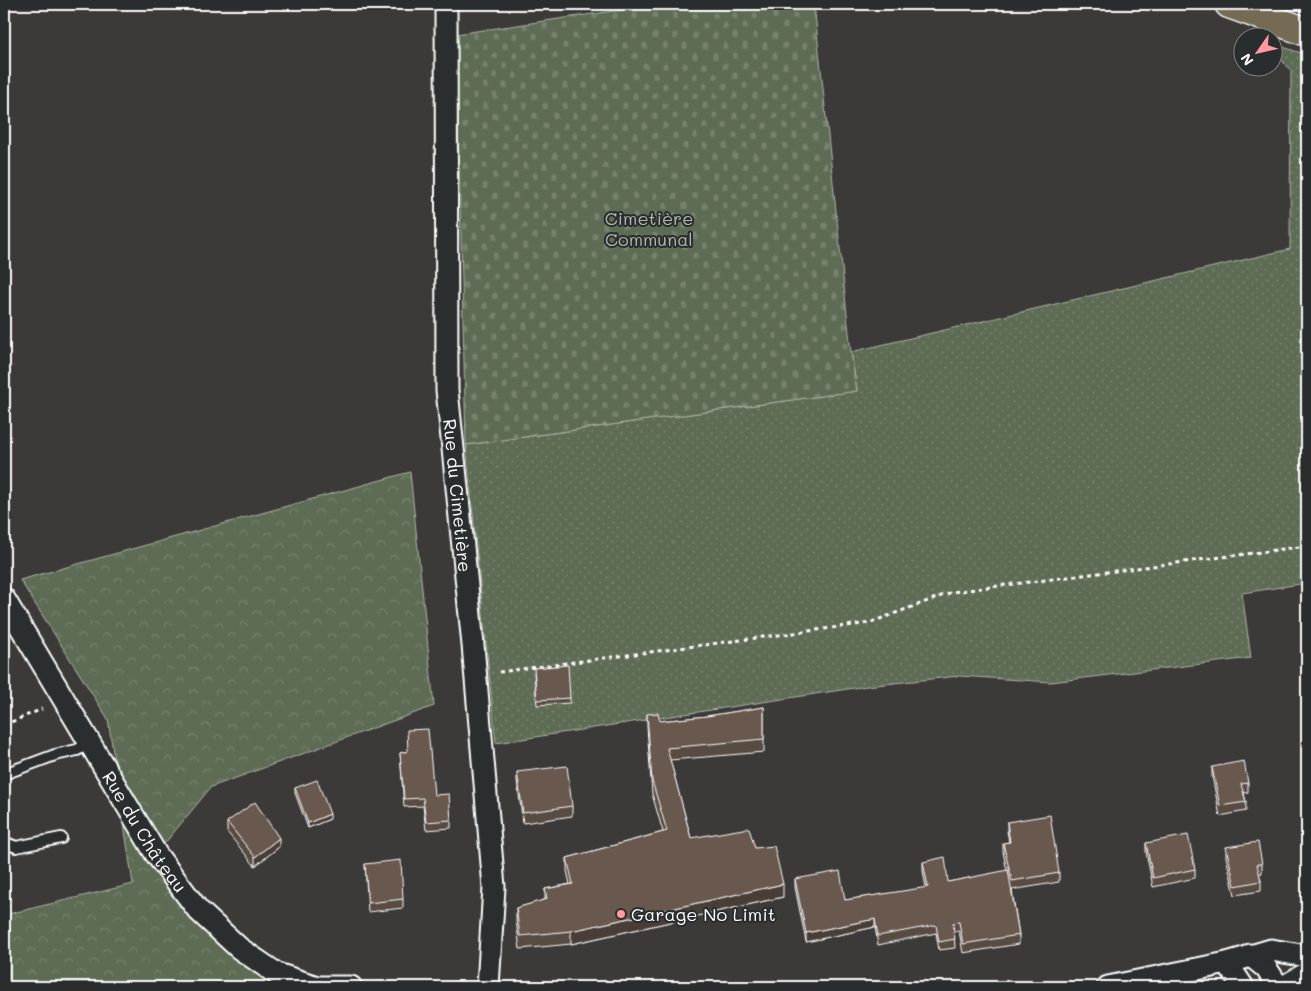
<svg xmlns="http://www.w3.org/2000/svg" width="1311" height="991" viewBox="0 0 1311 991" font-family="Mali,sans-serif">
<defs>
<pattern id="grass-dots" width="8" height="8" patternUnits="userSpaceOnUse" patternTransform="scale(1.25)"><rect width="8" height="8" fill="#5e6c54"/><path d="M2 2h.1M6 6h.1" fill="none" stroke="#76826e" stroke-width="1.8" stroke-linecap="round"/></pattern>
<pattern id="forest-crowns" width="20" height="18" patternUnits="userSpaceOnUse" patternTransform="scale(1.25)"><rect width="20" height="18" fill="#5e6c54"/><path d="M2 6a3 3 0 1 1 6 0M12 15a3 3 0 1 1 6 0" fill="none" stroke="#76826e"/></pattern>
<pattern id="cemetery-stones" width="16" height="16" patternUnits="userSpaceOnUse" patternTransform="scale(1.25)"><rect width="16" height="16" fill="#5e6c54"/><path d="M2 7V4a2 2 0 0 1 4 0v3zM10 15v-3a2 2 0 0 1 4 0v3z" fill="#76826e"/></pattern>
</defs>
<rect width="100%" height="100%" fill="#3c3a38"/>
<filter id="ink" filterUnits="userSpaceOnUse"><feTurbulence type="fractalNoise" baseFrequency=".02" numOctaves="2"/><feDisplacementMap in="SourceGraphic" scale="10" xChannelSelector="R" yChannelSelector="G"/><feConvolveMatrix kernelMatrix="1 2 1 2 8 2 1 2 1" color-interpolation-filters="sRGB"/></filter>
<g filter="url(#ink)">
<!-- grass -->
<path fill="url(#grass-dots)" stroke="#aeb6aa" d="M 1274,44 L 1307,55 L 1307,583 L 1242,593 L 1251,658 L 1051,682 L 959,676 L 867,686 L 496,743 L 466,445 L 857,391 L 851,352 L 1290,249 L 1291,71 L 1274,51 Z"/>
<!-- forest -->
<path fill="url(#forest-crowns)" stroke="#aeb6aa" d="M 410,472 L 434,706 L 211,787 L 156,854 L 239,948 L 339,987 L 4,987 L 4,915 L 133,884 L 108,719 L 20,580 Z"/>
<!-- cemetery -->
<path fill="url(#cemetery-stones)" stroke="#aeb6aa" d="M 661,4 L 814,4 L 851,352 L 857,391 L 466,445 L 456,34 Z"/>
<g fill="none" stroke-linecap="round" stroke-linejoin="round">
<defs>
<path id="lane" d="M 4,774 L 55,755 L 77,750 L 90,743
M 4,842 L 16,847 L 61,838"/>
<g id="street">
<path id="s1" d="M 446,4 L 447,390 L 473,645 L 494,887 L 488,987"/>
<path id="s2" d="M 4,599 L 156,854 L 198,910 L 239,948 L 277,974 L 317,987 L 351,987"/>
<path d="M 1250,955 L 1266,968 L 1274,980 L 1273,987"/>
<path d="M 1227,963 L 1243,987"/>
<path d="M 1108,987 L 1227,963 L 1271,950 L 1307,956"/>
</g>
<path id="secondary" d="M 1290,987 L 1307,977"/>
<path id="primary" d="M 1229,4 L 1307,32"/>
</defs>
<!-- lane casing -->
<use href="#lane" stroke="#fff" stroke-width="14"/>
<!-- street casing -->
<use href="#street" stroke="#fff" stroke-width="25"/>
<!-- secondary casing -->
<use href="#secondary" stroke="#fff" stroke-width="31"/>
<!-- primary casing -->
<use href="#primary" stroke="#fff" stroke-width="31"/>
<!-- path -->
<path stroke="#fff" stroke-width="3" stroke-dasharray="4 4" stroke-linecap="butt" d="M 499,672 L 869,623 L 952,592 L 1307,546
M 4,725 L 42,709"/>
<!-- lane -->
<use href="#lane" stroke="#2a2d2e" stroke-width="10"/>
<!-- street -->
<use href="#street" stroke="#2a2d2e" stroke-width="21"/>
<!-- secondary -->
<use href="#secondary" stroke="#2a2d2e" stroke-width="28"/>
<!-- primary -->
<use href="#primary" stroke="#746b52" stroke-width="28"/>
</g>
<!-- wall -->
<path fill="#594c43" stroke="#fff" d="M 534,673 L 570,698 L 570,703 L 537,705 Z
M 764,707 L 764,752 L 670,760 L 691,838 L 755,848 L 783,897 L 571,944 L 520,949 L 516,921 L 516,908 L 545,900 L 545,889 L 570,884 L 567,871 L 567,858 L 663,832 L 652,794 L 647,727 L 647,714 L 660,721 L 707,716 Z
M 408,751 L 434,795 L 451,820 L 451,828 L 426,830 L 423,806 L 404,807 L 400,753 Z
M 1212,767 L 1248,783 L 1248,792 L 1244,793 L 1246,802 L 1246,811 L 1220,816 L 1212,776 Z
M 517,772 L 572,806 L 572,816 L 523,823 L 517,781 Z
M 295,788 L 330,819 L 308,828 L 295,793 Z
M 1307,804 L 1307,834 L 1303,814 L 1303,805 Z
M 227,822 L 279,847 L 255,866 L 227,832 Z
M 1007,822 L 1059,873 L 1059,882 L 1012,890 L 1019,935 L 1019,944 L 963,953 L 959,931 L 954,932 L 955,948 L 939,950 L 936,933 L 878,945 L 875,927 L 806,942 L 795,887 L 795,879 L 845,900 L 926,888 L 923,871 L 923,862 L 948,882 L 1007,871 L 1003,852 L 1003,843 L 1009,842 L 1007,831 Z
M 1146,843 L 1195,869 L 1195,878 L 1153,887 L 1146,852 Z
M 1226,847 L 1262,864 L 1262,873 L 1259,874 L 1261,881 L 1261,891 L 1235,895 L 1226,857 Z
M 365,864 L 403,899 L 403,908 L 368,912 Z"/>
<!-- shaded-wall -->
<path fill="#483e37" stroke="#fff" d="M 330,814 L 330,819 L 308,828 L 308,823 Z
M 279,838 L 279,847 L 255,866 L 255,857 Z
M 783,884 L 783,897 L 571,944 L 571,931 Z
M 875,919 L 875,927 L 806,942 L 806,933 Z"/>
<!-- building -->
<path fill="#67584e" stroke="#fff" d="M 568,665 L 570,698 L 537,700 L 534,668 Z
M 764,707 L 764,739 L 667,748 L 691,838 L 749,828 L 755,848 L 774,846 L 783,884 L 571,931 L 520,936 L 516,908 L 547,899 L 545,889 L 573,884 L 567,858 L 667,831 L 652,781 L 647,714 L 658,713 L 660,721 L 707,716 Z
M 428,729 L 434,795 L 449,794 L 451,820 L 426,822 L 423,798 L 404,799 L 400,753 L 408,751 L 407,730 Z
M 1244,761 L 1248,783 L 1241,784 L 1246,802 L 1220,806 L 1212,767 Z
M 567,766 L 572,806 L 523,813 L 517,772 Z
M 317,780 L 330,814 L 308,823 L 295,788 Z
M 255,802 L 279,838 L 255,857 L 227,822 Z
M 1307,804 L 1307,825 L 1303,805 Z
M 1050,815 L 1059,873 L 1012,881 L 1003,843 L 1010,842 L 1007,822 Z
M 1188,835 L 1195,869 L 1153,878 L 1146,843 Z
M 1258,842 L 1262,864 L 1257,864 L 1261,881 L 1235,886 L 1226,847 Z
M 945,857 L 948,882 L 1008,870 L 1019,935 L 963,944 L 959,922 L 953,923 L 955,939 L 939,942 L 936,925 L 878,936 L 875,919 L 806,933 L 795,879 L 840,871 L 845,900 L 928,887 L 923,862 Z
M 401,860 L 403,899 L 368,903 L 365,864 Z"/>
</g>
<!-- markers -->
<circle fill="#ff9aa2" stroke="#2a2d2e" stroke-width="2" cx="621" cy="914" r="5"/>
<g text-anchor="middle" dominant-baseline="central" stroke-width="4" stroke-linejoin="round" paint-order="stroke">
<!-- park labels -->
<g font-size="18" fill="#aeb6aa" stroke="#2a2d2e">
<text x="649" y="218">Cimetière<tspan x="649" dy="21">Communal</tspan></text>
</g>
<!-- street labels -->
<g font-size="18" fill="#fff" stroke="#2a2d2e">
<text stroke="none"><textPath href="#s1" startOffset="492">Rue du Cimetière</textPath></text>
<text stroke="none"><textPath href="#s2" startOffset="272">Rue du Château</textPath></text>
</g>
<!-- poi labels -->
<g font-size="18" fill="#fff" stroke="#2a2d2e" text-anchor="start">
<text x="631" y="914">Garage No Limit</text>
</g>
</g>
<!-- margin -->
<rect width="1311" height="991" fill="none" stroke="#2a2d2e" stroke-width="20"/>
<rect x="10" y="10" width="1291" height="971" fill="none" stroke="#fff" stroke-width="2" filter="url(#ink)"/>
<!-- north arrow -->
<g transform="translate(1258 52) rotate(236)"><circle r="24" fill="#2a2d2e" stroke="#7f8182"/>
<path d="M0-4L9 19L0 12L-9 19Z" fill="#ff9aa2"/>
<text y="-8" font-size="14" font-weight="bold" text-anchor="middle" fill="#ffffff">N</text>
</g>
</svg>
